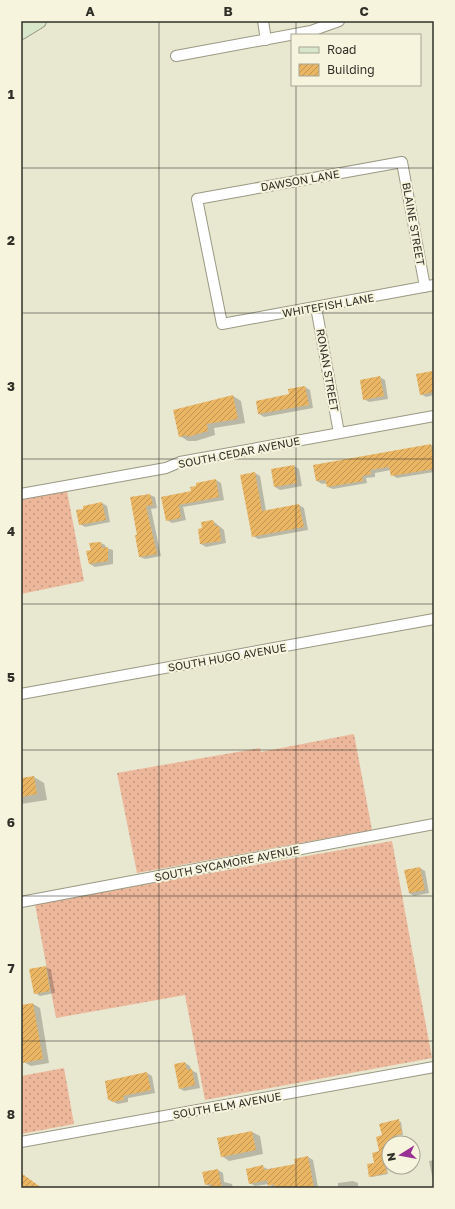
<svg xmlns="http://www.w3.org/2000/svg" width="455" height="1209" viewBox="0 0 455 1209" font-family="'Golos Text',sans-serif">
<defs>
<pattern id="grass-dots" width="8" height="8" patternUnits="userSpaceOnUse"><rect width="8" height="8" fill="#ecb79a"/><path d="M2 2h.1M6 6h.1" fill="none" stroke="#c0957e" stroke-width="1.8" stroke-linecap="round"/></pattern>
<pattern id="building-hatch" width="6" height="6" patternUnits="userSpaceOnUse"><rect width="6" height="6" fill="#eab664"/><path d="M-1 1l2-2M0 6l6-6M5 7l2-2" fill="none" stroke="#be9452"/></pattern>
</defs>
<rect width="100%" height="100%" fill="#e8e7d0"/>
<!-- grass -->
<path fill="url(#grass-dots)" d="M 67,491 L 84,581 L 21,594 L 21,499 Z
M 354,734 L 372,830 L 137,873 L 117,773 L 260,748 L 261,752 Z
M 392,841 L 432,1058 L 205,1100 L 185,995 L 56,1018 L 35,904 Z
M 64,1068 L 74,1124 L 21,1134 L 21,1076 Z"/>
<!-- shadow -->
<path fill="#0003" d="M 432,372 L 434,373 L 434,395 L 426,397 L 421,394 Z
M 380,377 L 385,380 L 388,399 L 369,402 L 364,399 Z
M 305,387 L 310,390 L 313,408 L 264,417 L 259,414 L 257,402 L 291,395 L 290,389 Z
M 233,396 L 241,401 L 245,423 L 214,428 L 215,435 L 196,441 L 188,441 L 180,436 L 175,411 Z
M 434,445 L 434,472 L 397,478 L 392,475 L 391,470 L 375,473 L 375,477 L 366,478 L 367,483 L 333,489 L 328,487 L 327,483 L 322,484 L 317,481 L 314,466 Z
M 294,466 L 299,469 L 302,486 L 280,490 L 275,487 Z
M 255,473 L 260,476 L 266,511 L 299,505 L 304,508 L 308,530 L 258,539 L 253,536 Z
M 216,480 L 221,483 L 224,500 L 183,507 L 186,520 L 172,523 L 167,520 L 163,497 L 192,492 Z
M 150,495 L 155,497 L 157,508 L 151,509 L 161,556 L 145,559 L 140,557 L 139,536 L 132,498 Z
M 102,503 L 107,506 L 110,522 L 85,527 L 80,524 Z
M 213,521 L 224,530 L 226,543 L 206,547 L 201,544 L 199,530 L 203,529 Z
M 101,543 L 105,545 L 106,548 L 113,550 L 113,564 L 95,567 L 90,564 L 92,551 Z
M 21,774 L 22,779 L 34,777 L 44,783 L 47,800 L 21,804 Z
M 420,868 L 425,871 L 429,893 L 414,896 L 409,893 Z
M 46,967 L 51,970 L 55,993 L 40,996 L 35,993 Z
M 33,1004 L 40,1008 L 49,1063 L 31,1066 L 24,1062 L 21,1044 L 21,1006 Z
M 185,1063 L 190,1066 L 191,1070 L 197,1073 L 200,1088 L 184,1091 L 179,1088 Z
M 147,1073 L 152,1076 L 155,1093 L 128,1098 L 128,1102 L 118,1104 L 109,1100 Z
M 398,1121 L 401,1122 L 403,1135 L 396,1136 L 397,1143 L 389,1143 L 389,1163 L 386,1164 L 388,1174 L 372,1177 L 370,1176 L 380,1152 L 383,1136 Z
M 252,1132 L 260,1136 L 263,1154 L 229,1161 L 222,1156 Z
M 308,1157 L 313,1160 L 318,1187 L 321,1188 L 274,1188 L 269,1184 L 255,1186 L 250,1183 L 263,1167 L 268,1169 L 296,1165 Z
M 434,1160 L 434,1186 L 429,1161 Z
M 218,1170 L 223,1173 L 224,1182 L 232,1184 L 233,1188 L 213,1188 L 206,1184 Z
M 353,1181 L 358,1183 L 358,1188 L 338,1188 L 338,1183 Z"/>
<!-- building -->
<path fill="url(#building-hatch)" d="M 432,371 L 434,392 L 420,395 L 416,374 Z
M 380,376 L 384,396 L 363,400 L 360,380 Z
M 305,386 L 309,405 L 258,414 L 256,401 L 289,394 L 288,389 Z
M 233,395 L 238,419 L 207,424 L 208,431 L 187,437 L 187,435 L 179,437 L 173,410 Z
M 431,444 L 434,469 L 391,476 L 389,467 L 370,470 L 371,474 L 362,476 L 363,481 L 327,487 L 325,480 L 316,481 L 313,465 Z
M 294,465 L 297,483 L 274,487 L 271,469 Z
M 255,472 L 262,511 L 299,504 L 304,527 L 252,537 L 240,475 Z
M 216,479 L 219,497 L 179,505 L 181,518 L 166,521 L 161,497 L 191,491 L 190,487 L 196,486 L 196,483 Z
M 150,494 L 153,505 L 146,506 L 157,554 L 139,557 L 135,535 L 137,535 L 130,497 Z
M 102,502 L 106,520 L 79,525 L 76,510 L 83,509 L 83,506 Z
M 213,520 L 215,526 L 219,526 L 221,541 L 200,544 L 198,529 L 202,528 L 201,522 Z
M 101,542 L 102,548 L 108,547 L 108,561 L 89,564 L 86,551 L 91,550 L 89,543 Z
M 34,776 L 37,794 L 21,797 L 21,778 Z
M 420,867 L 425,890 L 409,893 L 404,870 Z
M 46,966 L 50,991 L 34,994 L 29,969 Z
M 33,1003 L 43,1059 L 23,1063 L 21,1050 L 21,1005 Z
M 185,1062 L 187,1070 L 192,1069 L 195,1085 L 179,1089 L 174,1064 Z
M 147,1072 L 151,1090 L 123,1096 L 124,1100 L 112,1102 L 111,1100 L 108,1100 L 105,1081 Z
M 399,1119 L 402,1134 L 394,1136 L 396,1143 L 389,1143 L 389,1162 L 384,1163 L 387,1173 L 369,1177 L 367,1164 L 374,1163 L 372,1153 L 379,1151 L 376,1137 L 382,1135 L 379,1124 Z
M 252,1131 L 256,1150 L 221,1157 L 217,1138 Z
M 308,1156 L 314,1188 L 274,1188 L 274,1184 L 268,1186 L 267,1180 L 249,1184 L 246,1169 L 263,1165 L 264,1170 L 295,1164 L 294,1159 Z
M 218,1169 L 222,1188 L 212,1188 L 211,1184 L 205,1185 L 202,1172 Z
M 21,1173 L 42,1188 L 21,1188 Z"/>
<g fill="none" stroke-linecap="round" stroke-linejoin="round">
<defs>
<path id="street" d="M 263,21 L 266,40
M 176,56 L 311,31 L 339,21
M 425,287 L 402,162 L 197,199 L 222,324 L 434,285
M 316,307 L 339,433
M 21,494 L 166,468 L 180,462 L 434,416
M 21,694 L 434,619
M 21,902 L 434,824
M 21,1142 L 434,1067"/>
<path id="secondary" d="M 21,32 L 39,21"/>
</defs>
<!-- street casing -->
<use href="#street" stroke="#9a9984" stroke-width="12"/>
<!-- secondary casing -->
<use href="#secondary" stroke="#9a9984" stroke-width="16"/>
<!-- street -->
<use href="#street" stroke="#fff" stroke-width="10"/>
<!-- secondary -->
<use href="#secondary" stroke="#d8e6ca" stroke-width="14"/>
</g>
<!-- grid -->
<path fill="none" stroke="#313028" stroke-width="1" stroke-opacity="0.55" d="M 159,21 L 159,1188M 296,21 L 296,35M 296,85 L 296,1188M 21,168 L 434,168M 21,313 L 434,313M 21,459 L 434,459M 21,604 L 434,604M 21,750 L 434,750M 21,896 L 434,896M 21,1041 L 434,1041"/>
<g text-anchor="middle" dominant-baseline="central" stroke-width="4" stroke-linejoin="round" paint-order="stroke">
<!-- street labels -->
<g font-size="11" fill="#313028" stroke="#f6f4dd">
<text transform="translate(300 180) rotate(-10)">DAWSON LANE</text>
<text transform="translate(414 224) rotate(80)">BLAINE STREET</text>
<text transform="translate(328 305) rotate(-10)">WHITEFISH LANE</text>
<text transform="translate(328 370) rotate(80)">RONAN STREET</text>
<text transform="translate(239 452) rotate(-11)">SOUTH CEDAR AVENUE</text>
<text transform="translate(227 657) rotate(-10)">SOUTH HUGO AVENUE</text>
<text transform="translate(227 863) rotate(-11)">SOUTH SYCAMORE AVENUE</text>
<text transform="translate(227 1105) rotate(-10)">SOUTH ELM AVENUE</text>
</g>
</g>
<!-- border -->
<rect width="455" height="1209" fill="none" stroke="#f6f4dd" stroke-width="44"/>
<!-- legend -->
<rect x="291" y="34" width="130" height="52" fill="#f6f4dd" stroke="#a7a695"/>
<rect x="299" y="47" width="20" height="6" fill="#d8e6ca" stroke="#a7a695"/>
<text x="327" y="54" font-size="12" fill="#313028">Road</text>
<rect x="299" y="64" width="20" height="12" fill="url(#building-hatch)" stroke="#a7a695"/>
<text x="327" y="74" font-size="12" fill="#313028">Building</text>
<!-- north arrow -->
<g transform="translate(401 1155) rotate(259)"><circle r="19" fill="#f6f4dd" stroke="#a7a695"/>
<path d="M0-3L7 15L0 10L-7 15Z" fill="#993093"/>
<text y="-6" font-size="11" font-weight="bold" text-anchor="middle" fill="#313028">N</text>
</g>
<rect x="22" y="22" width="411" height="1165" fill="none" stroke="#313028" stroke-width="1.5"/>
<g font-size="13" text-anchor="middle" font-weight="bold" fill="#313028">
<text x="90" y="16">A</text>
<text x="228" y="16">B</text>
<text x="364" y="16">C</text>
<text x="11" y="99">1</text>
<text x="11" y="245">2</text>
<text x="11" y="391">3</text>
<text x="11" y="536">4</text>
<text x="11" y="682">5</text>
<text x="11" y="827">6</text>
<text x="11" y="973">7</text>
<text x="11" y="1119">8</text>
</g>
</svg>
